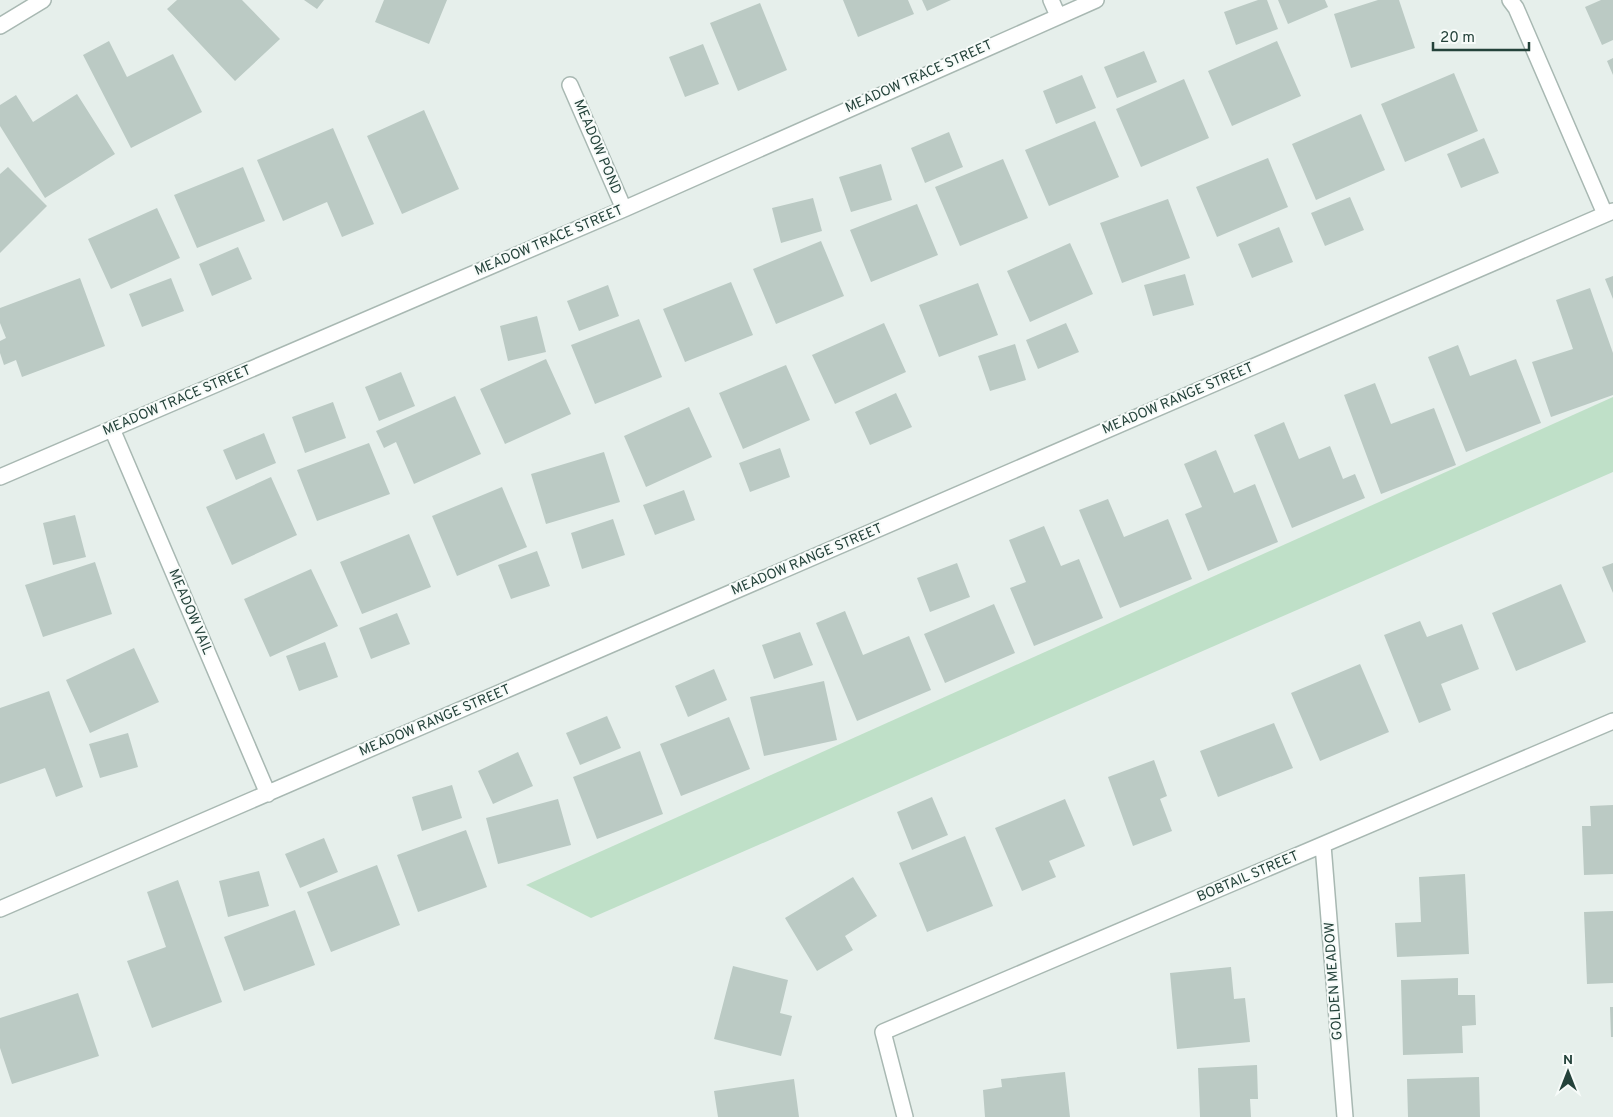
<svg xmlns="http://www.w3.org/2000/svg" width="1613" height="1117" viewBox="0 0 1613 1117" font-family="Overpass,sans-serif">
<rect width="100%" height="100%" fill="#e6efeb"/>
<!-- green -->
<path fill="#bfe0c8" d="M 1613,397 L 1613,472 L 591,918 L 526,885 Z"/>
<!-- building -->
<path fill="#bbcac4" d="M 177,0 L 242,0 L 280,39 L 235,81 L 167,9 Z
M 304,0 L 324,0 L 317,9 Z
M 384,0 L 447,0 L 429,44 L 375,22 Z
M 843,0 L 908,0 L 914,14 L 858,37 Z
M 922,0 L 951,0 L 927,11 Z
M 1258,0 L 1267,0 L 1278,29 L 1236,45 L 1224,12 Z
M 1278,0 L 1325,0 L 1328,7 L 1288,24 Z
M 1378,0 L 1399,0 L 1415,48 L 1351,68 L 1334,14 Z
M 1601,0 L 1613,0 L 1613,40 L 1602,45 L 1585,7 Z
M 760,3 L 787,70 L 738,91 L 710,23 Z
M 109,41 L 127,77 L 173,54 L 202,112 L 131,148 L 83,55 Z
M 1277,41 L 1301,96 L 1232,126 L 1208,71 Z
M 703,44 L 719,84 L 685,97 L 669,57 Z
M 1144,51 L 1157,82 L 1117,98 L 1104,67 Z
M 1613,58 L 1613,75 L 1607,61 Z
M 1454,73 L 1478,131 L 1405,162 L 1381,104 Z
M 1082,75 L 1096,108 L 1056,124 L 1043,91 Z
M 1184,79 L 1209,138 L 1141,167 L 1116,109 Z
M 77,94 L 115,154 L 45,198 L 0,126 L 0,105 L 16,95 L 33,122 Z
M 424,110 L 459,189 L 402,214 L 367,136 Z
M 1361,114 L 1385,170 L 1316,200 L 1292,144 Z
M 1095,121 L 1119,177 L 1049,206 L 1025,150 Z
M 333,128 L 374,224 L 342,237 L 327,202 L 283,221 L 257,160 Z
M 949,132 L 963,167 L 925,183 L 911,148 Z
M 1484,138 L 1499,173 L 1461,188 L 1447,154 Z
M 1268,158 L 1288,207 L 1217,237 L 1196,187 Z
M 1003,159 L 1028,218 L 960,246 L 935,187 Z
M 881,164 L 892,200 L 851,212 L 839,177 Z
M 8,167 L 47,206 L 0,253 L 0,174 Z
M 243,167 L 265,221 L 197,248 L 174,195 Z
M 1350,197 L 1364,230 L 1325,246 L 1311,213 Z
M 813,198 L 822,231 L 781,243 L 772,208 Z
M 1168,199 L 1190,258 L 1122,283 L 1100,223 Z
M 917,204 L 938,255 L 871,282 L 850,230 Z
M 157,208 L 180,258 L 111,289 L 88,239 Z
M 1279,227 L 1293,262 L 1252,278 L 1238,244 Z
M 821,241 L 844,296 L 776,324 L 753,269 Z
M 1070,243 L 1093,294 L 1030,322 L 1007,271 Z
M 238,247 L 252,279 L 212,296 L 199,264 Z
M 1185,274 L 1194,305 L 1153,316 L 1144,285 Z
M 1613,276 L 1613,299 L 1605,279 Z
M 80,278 L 105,346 L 22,377 L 16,360 L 4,365 L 0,353 L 0,341 L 6,338 L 0,323 L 0,308 Z
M 171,278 L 184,311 L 142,327 L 129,294 Z
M 731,282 L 753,335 L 685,362 L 663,309 Z
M 978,283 L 998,335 L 939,357 L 919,305 Z
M 608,285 L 619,316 L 579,331 L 567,301 Z
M 1590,288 L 1613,353 L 1613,395 L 1551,417 L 1532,362 L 1573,349 L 1556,300 Z
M 537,316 L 546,352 L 508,361 L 500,326 Z
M 639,319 L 662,377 L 595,404 L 571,345 Z
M 884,323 L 906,372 L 835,404 L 812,355 Z
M 1066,323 L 1079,352 L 1038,369 L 1026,340 Z
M 1015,344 L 1026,380 L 990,391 L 978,356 Z
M 1458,345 L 1470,376 L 1516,359 L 1541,423 L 1466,452 L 1428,357 Z
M 546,359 L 571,414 L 505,444 L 480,389 Z
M 786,365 L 810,420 L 743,449 L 719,393 Z
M 401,372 L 415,406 L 379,421 L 365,387 Z
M 1375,383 L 1391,424 L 1434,408 L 1456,465 L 1381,494 L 1344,395 Z
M 896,393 L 912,427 L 870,445 L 855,412 Z
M 455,396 L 481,454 L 414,484 L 396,442 L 384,448 L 376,431 Z
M 333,402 L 346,438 L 305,453 L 292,417 Z
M 689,407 L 712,457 L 646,487 L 624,436 Z
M 1284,422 L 1299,459 L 1330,446 L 1343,479 L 1355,474 L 1365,498 L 1292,528 L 1254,435 Z
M 264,433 L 276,463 L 236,480 L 223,450 Z
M 369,443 L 390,494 L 317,521 L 297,470 Z
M 780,448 L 790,477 L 750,492 L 739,463 Z
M 1216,450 L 1234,493 L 1255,484 L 1278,542 L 1208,571 L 1185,514 L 1202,507 L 1184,464 Z
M 604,452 L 620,502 L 546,524 L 531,474 Z
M 271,477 L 297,535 L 232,565 L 206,507 Z
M 502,487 L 527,547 L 457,576 L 432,516 Z
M 684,490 L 695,520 L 655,535 L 643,505 Z
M 1108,499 L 1124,537 L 1168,519 L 1192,579 L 1120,608 L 1079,510 Z
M 75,515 L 86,557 L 53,565 L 43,523 Z
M 613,519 L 625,555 L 582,569 L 571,533 Z
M 1044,526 L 1061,566 L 1079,559 L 1103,618 L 1034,646 L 1010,588 L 1026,582 L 1009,540 Z
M 409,534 L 431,587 L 362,614 L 340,562 Z
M 537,551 L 550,586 L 511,599 L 498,565 Z
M 95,562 L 112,614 L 43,637 L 25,585 Z
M 957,563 L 970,597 L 930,612 L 917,578 Z
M 1613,563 L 1613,593 L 1602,567 Z
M 311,569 L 338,626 L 270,657 L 244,599 Z
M 1561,584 L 1586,642 L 1516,671 L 1492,613 Z
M 994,604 L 1015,653 L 945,683 L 924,634 Z
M 845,611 L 863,655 L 909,636 L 931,690 L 857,721 L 816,623 Z
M 397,613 L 410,644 L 371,659 L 359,628 Z
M 1420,621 L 1427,637 L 1462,624 L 1479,669 L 1441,684 L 1451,710 L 1419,723 L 1384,635 Z
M 800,632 L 813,665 L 774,679 L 762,645 Z
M 325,642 L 338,677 L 299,691 L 286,656 Z
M 134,648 L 159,702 L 90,733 L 66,680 Z
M 1360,664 L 1389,732 L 1320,761 L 1291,693 Z
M 714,669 L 727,700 L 688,717 L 675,686 Z
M 824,681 L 837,740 L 764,756 L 750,697 Z
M 49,691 L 83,787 L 56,797 L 45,768 L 0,784 L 0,708 Z
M 607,716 L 621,748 L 580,765 L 566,733 Z
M 729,717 L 750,769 L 681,796 L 660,744 Z
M 1274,723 L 1293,768 L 1218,797 L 1200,751 Z
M 128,733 L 138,767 L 100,778 L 89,744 Z
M 640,751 L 663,814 L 597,839 L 573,777 Z
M 518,752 L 533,786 L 493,804 L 478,771 Z
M 1154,760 L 1167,796 L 1160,799 L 1172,831 L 1133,846 L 1108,777 Z
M 452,785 L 462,818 L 422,831 L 412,797 Z
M 932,797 L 948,835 L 912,850 L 897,812 Z
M 558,799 L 571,845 L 498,864 L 486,818 Z
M 1065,799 L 1085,846 L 1049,861 L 1056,877 L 1022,891 L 995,828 Z
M 1613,805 L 1613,874 L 1584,875 L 1582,826 L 1591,826 L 1590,806 Z
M 466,830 L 487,887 L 418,912 L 397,855 Z
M 965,836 L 993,906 L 927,932 L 899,863 Z
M 324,838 L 338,872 L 300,888 L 285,854 Z
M 377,865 L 400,925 L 331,952 L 307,892 Z
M 259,871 L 269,906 L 228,917 L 219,881 Z
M 1465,874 L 1469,954 L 1397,957 L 1395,923 L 1421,922 L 1419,877 Z
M 853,877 L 877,916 L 845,936 L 853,950 L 817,971 L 785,918 Z
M 178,880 L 222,1002 L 152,1028 L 127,961 L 166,947 L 147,892 Z
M 295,910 L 315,965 L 244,991 L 224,937 Z
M 1613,911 L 1613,983 L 1587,984 L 1584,912 Z
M 733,966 L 788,980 L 780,1013 L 792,1016 L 781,1056 L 714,1039 Z
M 1231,967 L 1234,999 L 1245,998 L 1250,1042 L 1177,1049 L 1170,973 Z
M 1458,978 L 1458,995 L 1475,995 L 1476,1025 L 1462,1026 L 1463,1053 L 1403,1055 L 1401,980 Z
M 78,993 L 99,1056 L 12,1084 L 0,1048 L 0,1018 Z
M 1610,1007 L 1613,1007 L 1613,1037 L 1611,1037 Z
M 1257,1065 L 1258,1099 L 1250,1099 L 1251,1117 L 1200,1117 L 1198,1068 Z
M 1065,1072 L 1070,1117 L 985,1117 L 983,1090 L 1002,1087 L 1001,1079 Z
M 1479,1077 L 1480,1117 L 1408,1117 L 1407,1079 Z
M 794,1079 L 799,1117 L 718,1117 L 714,1091 Z"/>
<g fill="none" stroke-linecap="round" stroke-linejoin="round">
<defs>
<path id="minor" d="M 1051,0 L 1058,16
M 1510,0 L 1516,8 L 1605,214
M 0,26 L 43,0
M 570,85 L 624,209
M 112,429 L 268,794
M 0,477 L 624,209 L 1096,0
M 1323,845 L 1345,1117
M 0,909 L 1613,211
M 905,1117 L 883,1032 L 1613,721"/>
</defs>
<!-- minor casing -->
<use href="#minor" stroke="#a8b8b2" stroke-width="18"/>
<!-- minor -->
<use href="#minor" stroke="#fff" stroke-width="15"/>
</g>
<g text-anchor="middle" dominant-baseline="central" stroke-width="4" stroke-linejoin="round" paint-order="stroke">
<!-- street labels -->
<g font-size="14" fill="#24423a" stroke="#f7fbf9">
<text transform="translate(919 77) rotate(-24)">MEADOW TRACE STREET</text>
<text transform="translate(597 147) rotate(67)">MEADOW POND</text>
<text transform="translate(549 241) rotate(-23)">MEADOW TRACE STREET</text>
<text transform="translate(1178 399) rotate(-23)">MEADOW RANGE STREET</text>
<text transform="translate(177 401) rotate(-23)">MEADOW TRACE STREET</text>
<text transform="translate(807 560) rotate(-23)">MEADOW RANGE STREET</text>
<text transform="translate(190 612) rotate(67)">MEADOW VAIL</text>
<text transform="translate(435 721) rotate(-23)">MEADOW RANGE STREET</text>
<text transform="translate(1248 877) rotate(-23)">BOBTAIL STREET</text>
<text transform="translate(1334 981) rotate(-94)">GOLDEN MEADOW</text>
</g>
</g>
<!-- north arrow -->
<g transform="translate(1568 1072)" stroke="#f7fbf9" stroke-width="4" paint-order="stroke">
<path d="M0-4L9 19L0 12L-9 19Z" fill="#24423a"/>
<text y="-8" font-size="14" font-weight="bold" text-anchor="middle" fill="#24423a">N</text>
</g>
<!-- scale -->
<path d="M1433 42v8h96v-8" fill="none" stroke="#24423a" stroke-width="2.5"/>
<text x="1440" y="42" font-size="15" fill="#24423a" stroke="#f7fbf9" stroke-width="4" paint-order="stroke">20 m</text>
</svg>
